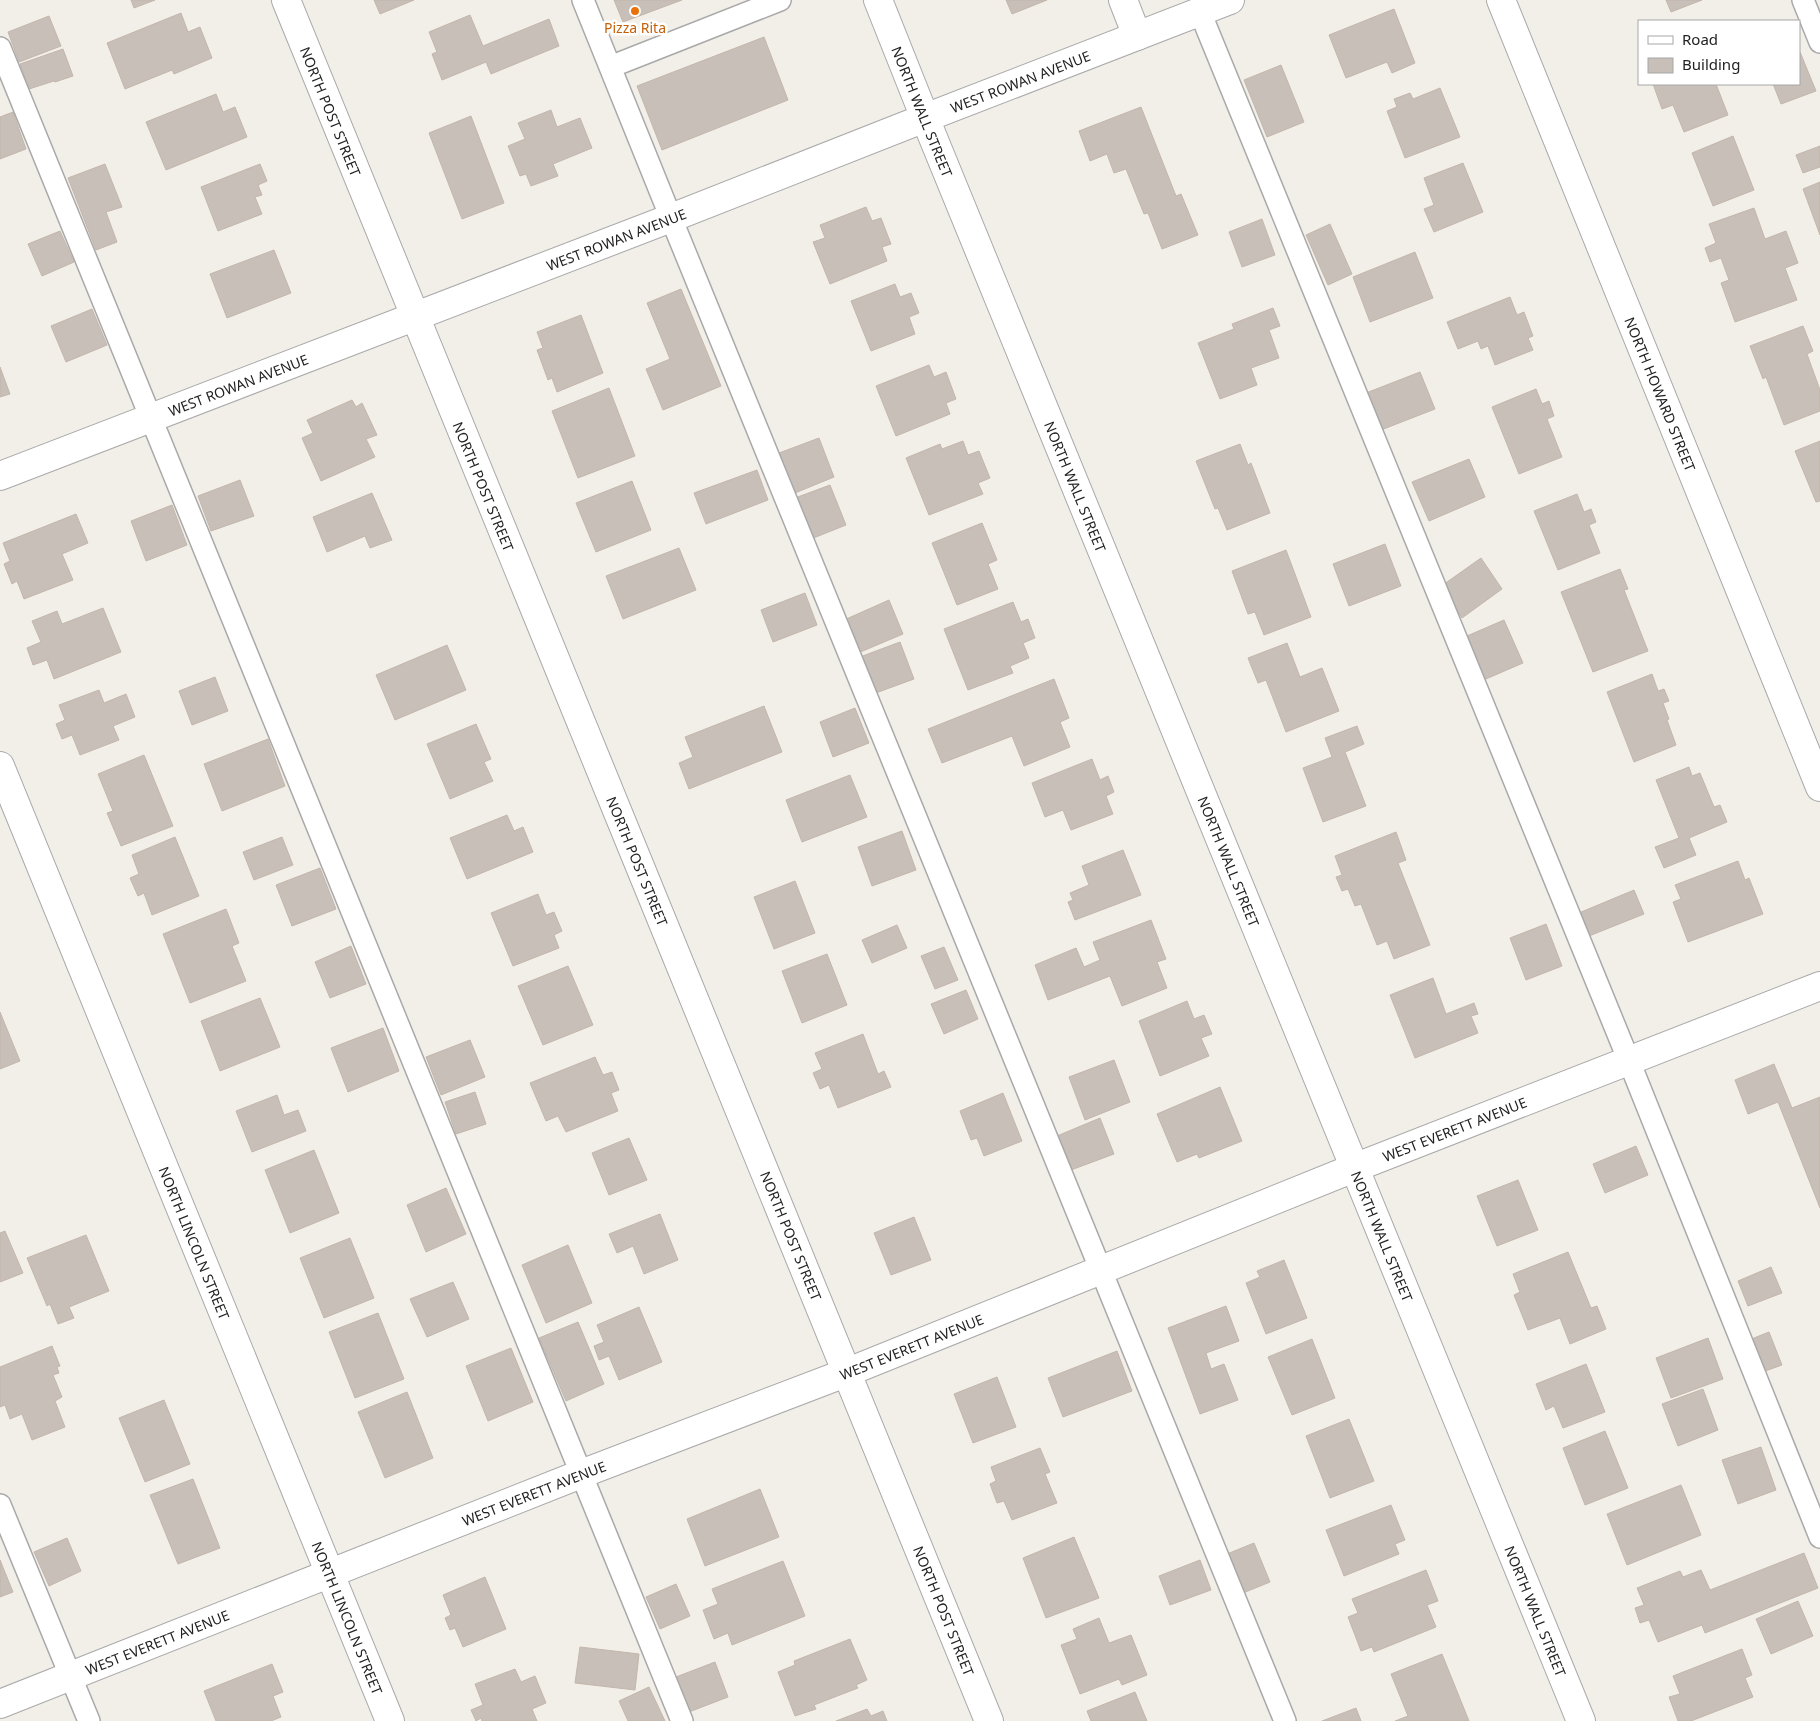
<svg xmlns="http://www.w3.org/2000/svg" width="1820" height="1721" viewBox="0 0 1820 1721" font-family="'Noto Sans',sans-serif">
<rect width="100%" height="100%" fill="#f2efe9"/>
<!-- building -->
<path fill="#c7bfb8" stroke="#c4b6ab" d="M 131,0 L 155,0 L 134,8 Z
M 374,0 L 414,0 L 380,14 Z
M 614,0 L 682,0 L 623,22 Z
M 1006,0 L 1047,0 L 1012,14 Z
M 1666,0 L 1702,0 L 1671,12 Z
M 1394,9 L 1415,63 L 1392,73 L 1387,62 L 1346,78 L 1329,35 Z
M 181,13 L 188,32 L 200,27 L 212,58 L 174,74 L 172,70 L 125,89 L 107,43 Z
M 470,15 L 483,46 L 549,19 L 559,46 L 491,74 L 486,62 L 442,80 L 432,54 L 437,52 L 429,32 Z
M 49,16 L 61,46 L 19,62 L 8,32 Z
M 764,37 L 788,100 L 662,150 L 637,86 Z
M 63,49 L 73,76 L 55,82 L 54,81 L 29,89 L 20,64 Z
M 1799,52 L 1800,52 L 1816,91 L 1781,104 L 1773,84 L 1799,84 Z
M 1281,65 L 1304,122 L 1267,137 L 1244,80 Z
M 1653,84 L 1716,84 L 1728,115 L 1684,132 L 1673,105 L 1662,109 Z
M 1440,88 L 1460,137 L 1405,158 L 1387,111 L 1397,107 L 1394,99 L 1410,93 L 1413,99 Z
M 216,94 L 223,112 L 235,107 L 247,137 L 166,170 L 146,122 Z
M 1141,107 L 1176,196 L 1181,194 L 1198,235 L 1162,249 L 1148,213 L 1144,214 L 1126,169 L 1114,173 L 1107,154 L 1090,161 L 1079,131 Z
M 551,110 L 557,127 L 580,118 L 592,148 L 553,164 L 558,176 L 531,186 L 526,174 L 520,176 L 508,146 L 525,139 L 518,123 Z
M 13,112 L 26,149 L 0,159 L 0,117 Z
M 471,116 L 504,203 L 462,219 L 429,133 Z
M 1733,136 L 1754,190 L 1713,206 L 1692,153 Z
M 1820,146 L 1820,167 L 1803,173 L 1796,155 Z
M 1463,163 L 1483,212 L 1434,232 L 1424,209 L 1434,205 L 1424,178 Z
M 105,164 L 122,207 L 106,212 L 117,242 L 96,250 L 68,178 Z
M 260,164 L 267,181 L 258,185 L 262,195 L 255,197 L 262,214 L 218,231 L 201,187 Z
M 1820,182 L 1820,235 L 1803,189 Z
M 866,207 L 872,221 L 881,218 L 891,244 L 882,247 L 887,261 L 830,284 L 813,242 L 825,238 L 820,225 Z
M 1754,208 L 1765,239 L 1786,231 L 1798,263 L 1785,268 L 1797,300 L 1735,322 L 1721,283 L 1729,280 L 1721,258 L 1710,262 L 1705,248 L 1716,243 L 1709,224 Z
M 1262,219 L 1275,255 L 1242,267 L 1229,232 Z
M 1330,224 L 1352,274 L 1328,285 L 1306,235 Z
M 60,231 L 74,262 L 42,276 L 28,244 Z
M 274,250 L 291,293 L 227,318 L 210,274 Z
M 1415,252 L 1433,298 L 1370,322 L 1353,277 Z
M 895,284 L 900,297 L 911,293 L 919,313 L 909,317 L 915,334 L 871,351 L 851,301 Z
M 681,289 L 721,386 L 663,410 L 646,369 L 670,359 L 647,303 Z
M 1510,297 L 1517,315 L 1524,312 L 1533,336 L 1528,338 L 1533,350 L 1495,365 L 1488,346 L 1481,349 L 1478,341 L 1458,349 L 1447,322 Z
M 1273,308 L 1280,326 L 1269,330 L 1279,358 L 1251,368 L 1257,385 L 1220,399 L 1198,343 L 1234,329 L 1232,324 Z
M 92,309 L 107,345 L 66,362 L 51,326 Z
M 581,315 L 603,373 L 557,392 L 552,378 L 548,380 L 537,350 L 543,348 L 537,332 Z
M 1803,326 L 1813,351 L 1807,354 L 1820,390 L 1820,411 L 1784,425 L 1766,377 L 1763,379 L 1750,346 Z
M 929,365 L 934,377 L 946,372 L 956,399 L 946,403 L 950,414 L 896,436 L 876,386 Z
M 0,367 L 10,394 L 0,397 Z
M 1420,372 L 1435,409 L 1381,430 L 1366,393 Z
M 609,388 L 635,456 L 578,478 L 552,411 Z
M 1536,389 L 1542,404 L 1549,401 L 1554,416 L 1547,419 L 1562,457 L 1519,474 L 1492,407 Z
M 352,400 L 356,407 L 362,403 L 377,435 L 366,439 L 375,457 L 321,481 L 302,438 L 313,433 L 307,420 Z
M 819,438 L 834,477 L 795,493 L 779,453 Z
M 963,441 L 968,455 L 979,451 L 990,478 L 978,483 L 983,494 L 929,515 L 906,458 L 940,444 L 942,449 Z
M 1820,441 L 1820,501 L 1816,502 L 1795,451 Z
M 1240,444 L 1248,465 L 1251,463 L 1270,513 L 1227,530 L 1218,508 L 1215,509 L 1196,461 Z
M 1469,459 L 1485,497 L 1429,521 L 1412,482 Z
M 757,470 L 768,500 L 706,524 L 694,493 Z
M 240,480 L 254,516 L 211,531 L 198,496 Z
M 632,481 L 651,530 L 596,552 L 576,503 Z
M 830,485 L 846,525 L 811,539 L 795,498 Z
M 372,493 L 392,540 L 370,548 L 365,536 L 327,552 L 313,517 Z
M 1577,494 L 1584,512 L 1591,509 L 1596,522 L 1589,525 L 1600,553 L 1558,570 L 1534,511 Z
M 172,505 L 187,545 L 146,561 L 131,521 Z
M 76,514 L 88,543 L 62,554 L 73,580 L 24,599 L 17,581 L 12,584 L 4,564 L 10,561 L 3,543 Z
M 982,523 L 997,560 L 988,564 L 998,589 L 957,605 L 932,543 Z
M 1385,544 L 1401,586 L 1349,606 L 1333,564 Z
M 679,548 L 696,590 L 623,619 L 606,576 Z
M 1286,550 L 1311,617 L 1264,635 L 1255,612 L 1248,614 L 1232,571 Z
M 1481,558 L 1502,589 L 1462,618 L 1440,587 Z
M 1620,569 L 1628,589 L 1624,590 L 1648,651 L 1593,672 L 1561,592 Z
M 805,593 L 817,625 L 773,642 L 761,610 Z
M 889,600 L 903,634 L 858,653 L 844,620 Z
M 1013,602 L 1021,622 L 1028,619 L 1035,638 L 1023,643 L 1029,658 L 1010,666 L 1013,673 L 968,690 L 944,629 Z
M 103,608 L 121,652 L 54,679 L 47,660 L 33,665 L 27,648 L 41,642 L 32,621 L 57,611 L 62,624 Z
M 1504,620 L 1523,663 L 1479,682 L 1460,639 Z
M 900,642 L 914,679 L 873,694 L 860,657 Z
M 1287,643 L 1300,677 L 1322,668 L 1339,711 L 1286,732 L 1266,680 L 1258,683 L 1248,658 Z
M 447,645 L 466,690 L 395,720 L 376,675 Z
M 1652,674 L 1658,691 L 1664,689 L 1669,701 L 1663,703 L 1669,719 L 1667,720 L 1676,745 L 1634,762 L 1607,692 Z
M 215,677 L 228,711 L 192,725 L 179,691 Z
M 1054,679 L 1069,718 L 1060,722 L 1070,747 L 1024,766 L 1012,736 L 942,763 L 928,729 Z
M 99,690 L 104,703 L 126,694 L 135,717 L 113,726 L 119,740 L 80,755 L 72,735 L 62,739 L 56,724 L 65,720 L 59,705 Z
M 764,706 L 782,752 L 689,789 L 679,763 L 693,757 L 685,737 Z
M 855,708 L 869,743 L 833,757 L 820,722 Z
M 476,724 L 491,759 L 484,762 L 493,781 L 450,799 L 427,744 Z
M 1357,726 L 1364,744 L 1345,752 L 1366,806 L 1323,822 L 1303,768 L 1332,757 L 1325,738 Z
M 268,739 L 285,786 L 222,811 L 204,764 Z
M 144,755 L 173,826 L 121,846 L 107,813 L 113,811 L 98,774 Z
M 1092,759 L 1100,780 L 1108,776 L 1114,792 L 1106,796 L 1113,814 L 1071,830 L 1063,810 L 1045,817 L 1032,783 Z
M 1689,767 L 1692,776 L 1700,773 L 1714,807 L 1720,805 L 1727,822 L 1689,838 L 1696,855 L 1664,868 L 1655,847 L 1679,838 L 1656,780 Z
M 850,775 L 867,817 L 802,842 L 786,800 Z
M 507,815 L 514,831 L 523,827 L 533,852 L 467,879 L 450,838 Z
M 902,831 L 916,870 L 872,886 L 858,847 Z
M 1396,832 L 1406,860 L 1398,863 L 1430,945 L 1394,959 L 1387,941 L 1377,945 L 1361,904 L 1355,906 L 1348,889 L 1342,891 L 1336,877 L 1342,875 L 1335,856 Z
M 175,837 L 199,896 L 152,915 L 144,893 L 138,896 L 130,878 L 139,874 L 132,855 Z
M 282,837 L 293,865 L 254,880 L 243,852 Z
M 1123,850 L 1141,895 L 1075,920 L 1068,902 L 1073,900 L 1070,893 L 1089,885 L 1082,866 Z
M 1738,861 L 1745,880 L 1749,878 L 1763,914 L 1688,942 L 1673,902 L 1681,899 L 1675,885 Z
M 320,868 L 336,909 L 292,926 L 276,885 Z
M 795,881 L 815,933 L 774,949 L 754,897 Z
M 1634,890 L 1644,914 L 1584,938 L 1574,915 Z
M 538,894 L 546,915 L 554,912 L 562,931 L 554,935 L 559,948 L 513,966 L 491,913 Z
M 226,909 L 239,943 L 232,946 L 246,981 L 190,1003 L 163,934 Z
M 1151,920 L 1166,959 L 1157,962 L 1167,988 L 1122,1006 L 1110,976 L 1048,1000 L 1035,965 L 1076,948 L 1084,967 L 1100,960 L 1093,942 Z
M 1546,924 L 1562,966 L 1526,980 L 1510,938 Z
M 897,925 L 907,948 L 872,963 L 862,940 Z
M 351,946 L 366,984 L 330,998 L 315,962 Z
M 944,947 L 958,980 L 935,989 L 921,956 Z
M 827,954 L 847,1005 L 802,1023 L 782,971 Z
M 568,966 L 593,1025 L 543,1045 L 518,986 Z
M 1433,978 L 1446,1014 L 1474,1003 L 1478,1014 L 1471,1016 L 1478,1033 L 1415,1058 L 1390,995 Z
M 966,990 L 978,1019 L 944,1034 L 931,1004 Z
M 260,998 L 280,1047 L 220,1071 L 201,1021 Z
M 1187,1001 L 1194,1019 L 1204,1015 L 1212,1034 L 1201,1038 L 1209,1056 L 1160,1076 L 1139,1021 Z
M 0,1012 L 20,1061 L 0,1069 Z
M 383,1028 L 399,1071 L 348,1092 L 331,1048 Z
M 863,1034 L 878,1074 L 884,1071 L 891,1087 L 838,1108 L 829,1085 L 820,1089 L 813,1073 L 822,1069 L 815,1053 Z
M 470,1040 L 485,1077 L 441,1095 L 426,1057 Z
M 595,1057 L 603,1075 L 612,1072 L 619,1090 L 611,1093 L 618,1111 L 566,1132 L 558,1116 L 546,1121 L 530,1083 Z
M 1114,1060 L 1130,1102 L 1085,1120 L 1069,1077 Z
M 1774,1064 L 1792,1108 L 1820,1097 L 1820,1208 L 1778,1102 L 1748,1114 L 1735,1080 Z
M 1220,1087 L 1242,1141 L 1199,1158 L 1197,1154 L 1177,1162 L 1157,1114 Z
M 475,1092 L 486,1124 L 456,1134 L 445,1102 Z
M 1003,1093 L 1022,1141 L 984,1156 L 977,1138 L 971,1140 L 960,1111 Z
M 277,1095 L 284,1115 L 298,1110 L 306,1131 L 252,1152 L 236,1111 Z
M 1100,1118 L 1114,1154 L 1071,1170 L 1057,1136 Z
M 629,1138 L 647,1180 L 609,1195 L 592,1153 Z
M 1636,1146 L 1648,1175 L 1605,1193 L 1593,1164 Z
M 314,1150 L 339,1213 L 290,1233 L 265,1170 Z
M 1518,1180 L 1538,1230 L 1497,1246 L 1477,1196 Z
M 446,1188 L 466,1234 L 426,1252 L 407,1205 Z
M 660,1214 L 678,1260 L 644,1274 L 633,1246 L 617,1253 L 609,1234 Z
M 914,1217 L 931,1260 L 891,1275 L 874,1233 Z
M 5,1231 L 23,1273 L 0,1282 L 0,1233 Z
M 86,1235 L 109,1291 L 69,1307 L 74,1318 L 58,1324 L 50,1304 L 47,1306 L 27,1258 Z
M 350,1238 L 374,1298 L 324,1318 L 300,1258 Z
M 568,1245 L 592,1303 L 546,1323 L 522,1265 Z
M 1568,1252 L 1591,1308 L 1597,1306 L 1606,1329 L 1570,1344 L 1560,1318 L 1528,1330 L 1514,1295 L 1520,1292 L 1513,1274 Z
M 1284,1260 L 1307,1318 L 1266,1334 L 1246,1283 L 1260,1277 L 1257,1271 Z
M 1771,1267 L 1782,1293 L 1748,1306 L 1738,1281 Z
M 453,1282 L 469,1319 L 427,1337 L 410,1299 Z
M 1226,1306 L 1239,1341 L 1206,1353 L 1211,1369 L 1224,1364 L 1238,1400 L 1200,1414 L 1168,1328 Z
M 639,1307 L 662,1362 L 619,1380 L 609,1356 L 599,1360 L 594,1346 L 604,1342 L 597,1325 Z
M 378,1313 L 404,1379 L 355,1398 L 329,1332 Z
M 578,1322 L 604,1384 L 566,1401 L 539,1338 Z
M 1769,1332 L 1782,1365 L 1757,1374 L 1744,1342 Z
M 1708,1338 L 1723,1379 L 1671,1398 L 1656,1358 Z
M 1312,1339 L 1335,1398 L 1292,1415 L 1268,1357 Z
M 52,1346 L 60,1366 L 57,1367 L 59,1373 L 53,1375 L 62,1397 L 55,1401 L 65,1427 L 32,1440 L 22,1414 L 10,1419 L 5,1405 L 0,1407 L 0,1367 Z
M 511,1348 L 533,1402 L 488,1421 L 466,1366 Z
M 1117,1351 L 1132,1391 L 1063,1417 L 1048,1378 Z
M 1586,1364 L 1605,1412 L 1563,1428 L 1554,1406 L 1546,1410 L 1536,1384 Z
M 997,1377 L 1016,1427 L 973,1443 L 954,1394 Z
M 1703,1389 L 1718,1430 L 1678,1446 L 1662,1404 Z
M 407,1392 L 433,1458 L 385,1478 L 358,1412 Z
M 164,1400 L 190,1464 L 145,1482 L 119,1418 Z
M 1349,1419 L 1374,1481 L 1330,1498 L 1306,1436 Z
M 1605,1431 L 1628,1488 L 1585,1505 L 1563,1448 Z
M 1761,1447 L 1776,1490 L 1738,1504 L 1722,1460 Z
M 1040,1448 L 1050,1472 L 1045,1474 L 1057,1503 L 1012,1520 L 1004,1501 L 997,1503 L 990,1484 L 996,1481 L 991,1467 Z
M 193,1479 L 220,1548 L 178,1564 L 150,1495 Z
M 1681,1485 L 1701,1535 L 1627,1565 L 1607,1514 Z
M 760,1489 L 779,1537 L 705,1566 L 687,1519 Z
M 1391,1505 L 1405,1540 L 1395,1544 L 1399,1554 L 1344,1576 L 1326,1530 Z
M 1074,1537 L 1099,1598 L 1046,1618 L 1023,1558 Z
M 67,1538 L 81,1571 L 49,1586 L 34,1552 Z
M 1254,1543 L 1270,1582 L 1243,1593 L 1227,1554 Z
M 1804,1553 L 1818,1588 L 1705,1633 L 1702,1625 L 1658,1642 L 1649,1620 L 1640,1623 L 1635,1608 L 1644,1605 L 1637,1588 L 1680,1571 L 1683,1577 L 1701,1570 L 1710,1590 Z
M 0,1560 L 13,1592 L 0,1597 Z
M 1200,1560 L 1211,1590 L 1170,1605 L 1159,1576 Z
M 783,1561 L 805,1616 L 732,1645 L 728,1633 L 714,1639 L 703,1610 L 718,1604 L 712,1589 Z
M 1426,1570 L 1438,1601 L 1427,1605 L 1436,1627 L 1374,1652 L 1372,1647 L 1361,1651 L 1348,1617 L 1358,1613 L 1352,1599 Z
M 485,1577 L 506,1629 L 463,1647 L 455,1628 L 450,1630 L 445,1618 L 451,1615 L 443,1595 Z
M 676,1584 L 690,1616 L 660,1629 L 646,1597 Z
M 1798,1601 L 1813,1636 L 1771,1654 L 1756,1619 Z
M 1099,1618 L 1109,1643 L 1131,1635 L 1147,1675 L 1122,1685 L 1119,1679 L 1080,1694 L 1061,1645 L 1077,1639 L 1073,1629 Z
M 850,1639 L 867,1680 L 856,1685 L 858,1688 L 814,1705 L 816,1709 L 795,1716 L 778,1672 L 795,1665 L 794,1661 Z
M 580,1647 L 639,1654 L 635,1690 L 575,1683 Z
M 1742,1649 L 1752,1675 L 1745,1678 L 1753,1697 L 1691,1721 L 1678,1721 L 1669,1697 L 1680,1694 L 1673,1676 Z
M 1442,1654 L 1469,1721 L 1395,1721 L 1408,1716 L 1391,1674 Z
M 715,1662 L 728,1697 L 689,1712 L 676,1677 Z
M 272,1664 L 283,1692 L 273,1696 L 281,1717 L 271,1721 L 216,1721 L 204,1691 Z
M 515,1669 L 521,1682 L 535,1676 L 546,1703 L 532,1709 L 537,1721 L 482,1721 L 481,1718 L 476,1721 L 471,1710 L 483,1705 L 475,1684 Z
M 649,1687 L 665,1721 L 628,1721 L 619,1701 Z
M 1135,1692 L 1147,1721 L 1091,1721 L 1087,1711 Z
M 1356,1708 L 1361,1721 L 1322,1721 Z
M 867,1709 L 871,1716 L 883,1711 L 887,1721 L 836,1721 Z"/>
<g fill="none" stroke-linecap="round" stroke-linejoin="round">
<defs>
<path id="service" d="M 583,0 L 671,218 L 1285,1721
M 1803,0 L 1820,42
M 1200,12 L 1629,1061 L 1820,1537
M 0,48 L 682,1721
M 610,67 L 780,0
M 0,1505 L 89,1721"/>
<g id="minor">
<path id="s1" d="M 286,0 C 518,575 757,1146 989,1721"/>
<path d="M 1123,0 L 1137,36"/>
<path id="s2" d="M 1501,0 L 1820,787"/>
<path id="s3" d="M 925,118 L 1230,0"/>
<path id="s4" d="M 0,766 L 390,1721"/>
<path id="s5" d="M 0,1704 L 581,1474 L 848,1372 L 1354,1168 L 1820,986"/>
</g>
<g id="tertiary">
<path id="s6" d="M 878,0 L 925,118 L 1581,1721"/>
<path id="s7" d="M 0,476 L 671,218 L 925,118"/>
</g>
</defs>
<!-- service casing -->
<use href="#service" stroke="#a9a9a9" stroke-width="24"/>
<!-- minor casing -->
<use href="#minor" stroke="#a9a9a9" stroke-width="30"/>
<!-- tertiary casing -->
<use href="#tertiary" stroke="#a9a9a9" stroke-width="30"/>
<!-- service -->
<use href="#service" stroke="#fff" stroke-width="21"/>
<!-- minor -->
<use href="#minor" stroke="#fff" stroke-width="28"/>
<!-- tertiary -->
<use href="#tertiary" stroke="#fff" stroke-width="28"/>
</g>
<!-- markers -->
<circle fill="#e8710a" stroke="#fff" stroke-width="2" cx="635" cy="11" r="5"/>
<g text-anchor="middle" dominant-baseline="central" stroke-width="5" stroke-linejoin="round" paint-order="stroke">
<!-- food labels -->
<g font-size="14" fill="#c56008" stroke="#fff">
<text x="635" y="27">Pizza Rita</text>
</g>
<!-- street labels -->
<g font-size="14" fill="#222" stroke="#fff">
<text stroke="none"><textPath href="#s3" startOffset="102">WEST ROWAN AVENUE</textPath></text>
<text stroke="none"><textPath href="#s1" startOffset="120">NORTH POST STREET</textPath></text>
<text stroke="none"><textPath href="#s6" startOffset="120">NORTH WALL STREET</textPath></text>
<text stroke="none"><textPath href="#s7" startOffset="660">WEST ROWAN AVENUE</textPath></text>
<text stroke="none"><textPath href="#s7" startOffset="255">WEST ROWAN AVENUE</textPath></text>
<text stroke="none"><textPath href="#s2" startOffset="425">NORTH HOWARD STREET</textPath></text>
<text stroke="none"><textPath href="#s1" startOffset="525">NORTH POST STREET</textPath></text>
<text stroke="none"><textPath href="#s6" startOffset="525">NORTH WALL STREET</textPath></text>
<text stroke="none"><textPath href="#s1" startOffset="930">NORTH POST STREET</textPath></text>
<text stroke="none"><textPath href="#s6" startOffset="930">NORTH WALL STREET</textPath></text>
<text stroke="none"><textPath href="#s5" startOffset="1564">WEST EVERETT AVENUE</textPath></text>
<text stroke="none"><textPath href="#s1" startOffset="1335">NORTH POST STREET</textPath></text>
<text stroke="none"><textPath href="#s6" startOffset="1335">NORTH WALL STREET</textPath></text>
<text stroke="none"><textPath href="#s4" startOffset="515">NORTH LINCOLN STREET</textPath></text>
<text stroke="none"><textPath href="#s5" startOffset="979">WEST EVERETT AVENUE</textPath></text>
<text stroke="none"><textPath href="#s5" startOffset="574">WEST EVERETT AVENUE</textPath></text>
<text stroke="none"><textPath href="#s1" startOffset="1740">NORTH POST STREET</textPath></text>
<text stroke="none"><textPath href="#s6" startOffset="1740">NORTH WALL STREET</textPath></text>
<text stroke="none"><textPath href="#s4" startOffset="920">NORTH LINCOLN STREET</textPath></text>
<text stroke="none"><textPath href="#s5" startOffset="169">WEST EVERETT AVENUE</textPath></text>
</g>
</g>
<!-- legend -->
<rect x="1638" y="20" width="162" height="65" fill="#ffffff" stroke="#a7a7a7"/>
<rect x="1648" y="36" width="25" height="8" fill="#ffffff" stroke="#a7a7a7"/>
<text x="1682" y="45" font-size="15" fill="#222222">Road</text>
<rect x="1648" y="58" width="25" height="15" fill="#c7bfb8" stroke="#a7a7a7"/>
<text x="1682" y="70" font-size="15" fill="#222222">Building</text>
</svg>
